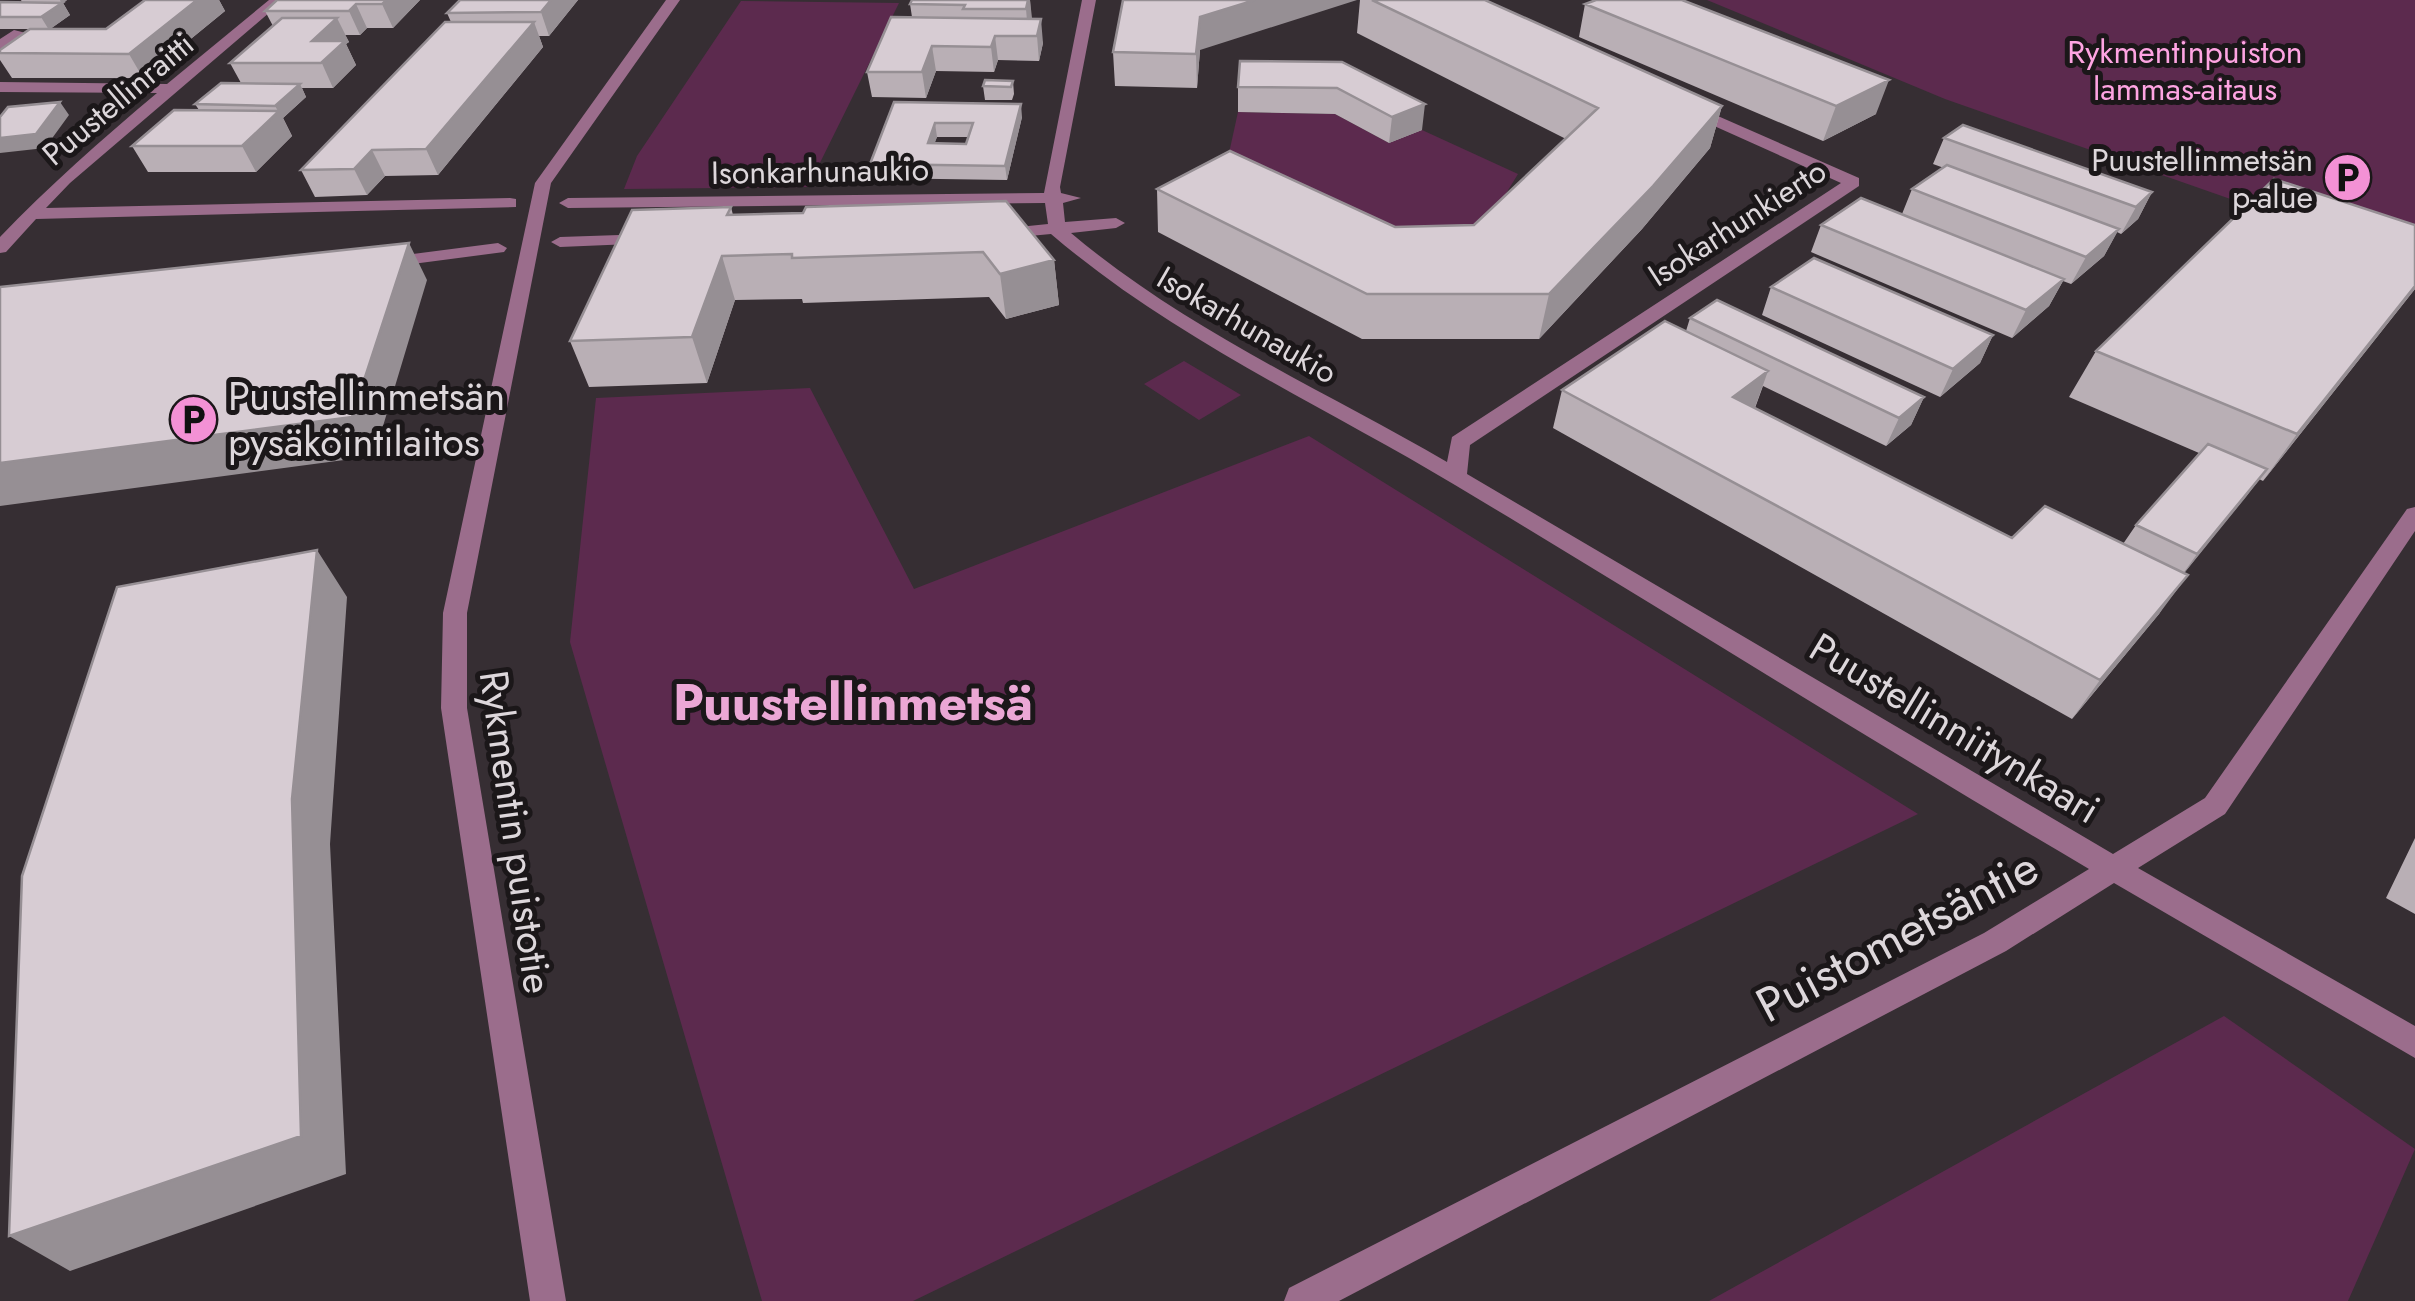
<svg xmlns="http://www.w3.org/2000/svg" width="2415" height="1301" viewBox="0 0 2415 1301" font-family="Jost,sans-serif">
<rect width="100%" height="100%" fill="#362e33"/>
<!-- green -->
<path fill="#5c2a4e" d="M 1707,0 L 2415,0 L 2415,257 L 2259,209 L 1945,99 Z
M 741,1 L 899,3 L 808,187 L 624,189 L 637,156 Z
M 1238,112 L 1335,114 L 1389,143 L 1422,130 L 1518,174 L 1502,200 L 1451,248 L 1224,176 Z
M 1184,361 L 1241,395 L 1199,420 L 1144,384 Z
M 810,388 L 914,589 L 1309,436 L 1918,814 L 913,1301 L 762,1301 L 570,642 L 596,398 Z
M 2224,1016 L 2415,1149 L 2348,1301 L 1709,1301 Z"/>
<g fill="none" stroke-linecap="round" stroke-linejoin="round">
<!-- minor -->
<path fill="#9b6d8c" fill-rule="evenodd" d="M 269,0 L 284,0 L 70,183 L 46,208 L 510,198 L 516,199 L 516,207 L 36,219 L 6,252 L 0,253 L 0,237 C 49,186 101,140 157,93 L 0,92 L 0,82 L 167,84 Z
M 666,0 L 680,0 L 551,183 L 467,613 L 467,708 L 566,1301 L 530,1301 L 441,708 L 443,613 L 535,183 Z
M 1082,0 L 1096,0 L 1060,187 L 1061,193 L 1081,198 L 1063,203 L 1065,222 L 1116,218 L 1125,223 L 1116,228 L 1071,233 C 1185,329 1319,388 1447,462 L 1452,437 L 1841,183 L 1683,112 L 1683,106 L 1695,106 L 1859,178 L 1859,186 L 1470,445 L 1467,474 L 2113,854 L 2205,798 L 2407,509 L 2415,507 L 2415,531 L 2225,814 L 2138,868 L 2415,1026 L 2415,1058 L 2114,883 L 2006,951 L 1339,1301 L 1284,1301 L 1289,1288 L 1984,933 L 2089,869 C 1876,744 1667,612 1455,485 C 1318,403 1174,339 1051,234 L 999,239 L 990,234 L 999,229 L 1048,224 L 1045,203 L 568,208 L 559,203 L 568,198 L 1044,193 Z
M 14,30 L 26,33 L 0,49 L 0,39 Z
M 649,234 L 658,239 L 655,243 L 560,247 L 551,242 L 560,237 Z
M 498,243 L 507,248 L 504,252 L 382,268 L 373,263 L 382,258 Z"/>
</g>
<!-- wall -->
<path fill="#b9afb5" fill-rule="evenodd" d="M 21,0 L 67,0 L 63,3 L 70,15 L 50,29 L 106,29 L 145,0 L 219,0 L 225,11 L 143,78 L 12,78 L 0,60 L 0,50 L 30,29 L 0,29 L 0,2 L 22,2 Z
M 277,0 L 420,0 L 393,28 L 367,28 L 360,35 L 345,35 L 349,42 L 346,44 L 356,65 L 333,88 L 302,88 L 306,97 L 283,118 L 292,136 L 256,172 L 148,172 L 132,146 L 199,110 L 195,104 L 241,83 L 230,63 L 273,26 L 265,11 Z
M 460,0 L 578,0 L 549,36 L 539,36 L 543,47 L 438,175 L 385,176 L 367,195 L 315,197 L 301,170 L 451,22 L 447,13 Z
M 912,0 L 1030,0 L 1031,19 L 1043,43 L 1039,61 L 998,60 L 994,72 L 936,71 L 926,98 L 872,97 L 867,72 L 912,17 L 910,4 Z
M 1360,0 L 1485,0 L 1722,106 L 1710,148 L 1642,229 L 1539,339 L 1362,339 L 1158,232 L 1157,189 L 1395,227 L 1474,225 L 1566,139 L 1357,33 Z
M 1585,4 L 1876,114 L 1823,141 L 1579,37 Z
M 1200,50 L 1197,88 L 1115,86 L 1113,52 Z
M 1342,62 L 1422,130 L 1389,143 L 1335,114 L 1238,112 L 1238,87 Z
M 1013,81 L 1014,94 L 1012,100 L 985,100 L 983,86 Z
M 894,102 L 1022,117 L 1007,180 L 873,178 L 870,164 ZM 937,137 L 968,137 L 966,144 L 934,143 Z
M 1944,138 L 2152,192 L 2138,219 L 2121,234 L 2117,232 L 2104,256 L 2071,284 L 2063,281 L 2049,306 L 2012,338 L 1811,252 L 1821,225 L 1902,214 L 1912,189 L 1944,168 L 1933,164 Z
M 731,207 L 733,215 L 1054,260 L 1059,305 L 1006,319 L 989,297 L 803,303 L 802,299 L 735,300 L 707,383 L 589,387 L 570,341 Z
M 2415,225 L 2415,289 L 2263,481 L 2259,479 L 2184,573 L 2159,614 L 2072,719 L 1553,428 L 1562,390 L 1686,331 L 1690,318 L 1924,397 L 1911,425 L 1886,446 L 1763,386 L 1755,408 L 2012,538 L 2123,544 L 2136,525 L 2199,453 L 2069,397 L 2096,351 Z
M 1771,287 L 1993,335 L 1980,363 L 1940,397 L 1762,315 Z
M 2415,838 L 2415,914 L 2386,898 Z"/>
<!-- shaded-wall -->
<path fill="#968f94" d="M 60,0 L 67,0 L 63,3 L 70,15 L 49,30 L 41,17 L 61,3 Z
M 197,0 L 219,0 L 225,11 L 143,78 L 129,54 Z
M 387,0 L 420,0 L 393,28 L 382,4 Z
M 551,0 L 578,0 L 549,36 L 541,12 Z
M 1028,0 L 1030,0 L 1032,18 L 1028,33 L 1026,9 Z
M 1255,0 L 1357,0 L 1200,50 L 1197,88 L 1196,54 L 1200,17 Z
M 356,4 L 367,28 L 360,35 L 349,11 Z
M 337,18 L 349,42 L 346,44 L 356,65 L 333,88 L 312,41 Z
M 1041,19 L 1043,43 L 1039,61 L 1037,36 Z
M 534,22 L 543,47 L 438,175 L 426,149 Z
M 995,36 L 998,60 L 994,72 L 991,47 Z
M 932,46 L 936,71 L 926,98 L 922,72 Z
M 1889,80 L 1876,114 L 1823,141 L 1836,106 Z
M 300,84 L 306,97 L 283,118 L 292,136 L 256,172 L 242,146 L 278,111 L 275,106 Z
M 60,102 L 69,115 L 45,148 L 0,153 L 0,138 Z
M 1021,104 L 1022,117 L 1007,180 L 1005,166 Z
M 1425,104 L 1422,130 L 1389,143 L 1392,117 Z
M 1722,106 L 1710,148 L 1642,229 L 1539,339 L 1549,294 Z
M 935,123 L 937,137 L 930,157 L 928,143 Z
M 372,150 L 385,176 L 367,195 L 354,169 Z
M 2152,192 L 2138,219 L 2121,234 L 2136,207 Z
M 2119,229 L 2104,256 L 2071,284 L 2086,257 Z
M 409,243 L 427,280 L 374,456 L 0,506 L 0,463 Z
M 722,256 L 735,300 L 707,383 L 692,337 Z
M 1054,260 L 1059,305 L 1006,319 L 1000,274 Z
M 2064,279 L 2049,306 L 2012,338 L 2026,310 Z
M 2415,286 L 2415,289 L 2263,481 L 2297,434 Z
M 1993,335 L 1980,363 L 1940,397 L 1953,369 Z
M 1768,371 L 1754,410 L 1733,397 Z
M 1924,397 L 1911,425 L 1886,446 L 1899,418 Z
M 2267,469 L 2246,497 L 2177,582 L 2197,554 Z
M 317,550 L 347,597 L 330,844 L 346,1174 L 70,1271 L 9,1236 L 292,799 Z
M 2188,575 L 2159,614 L 2072,719 L 2100,680 Z"/>
<!-- building -->
<path fill="#d7ccd3" stroke="#968f94" stroke-width="2.5" fill-rule="evenodd" d="M 145,0 L 197,0 L 129,54 L 0,53 L 0,50 L 30,29 L 106,29 Z
M 277,0 L 387,0 L 382,4 L 356,4 L 349,11 L 265,11 Z
M 460,0 L 551,0 L 541,12 L 447,13 Z
M 912,0 L 1028,0 L 1026,9 L 963,9 L 965,5 L 910,4 Z
M 1123,0 L 1255,0 L 1200,17 L 1196,54 L 1113,52 Z
M 1372,0 L 1485,0 L 1722,106 L 1653,186 L 1549,294 L 1367,294 L 1157,189 L 1230,151 L 1395,227 L 1474,225 L 1598,108 Z
M 1596,0 L 1682,0 L 1889,80 L 1836,106 L 1585,4 Z
M 0,2 L 62,3 L 41,17 L 0,17 Z
M 891,17 L 1041,19 L 1037,36 L 995,36 L 991,47 L 932,46 L 922,72 L 867,72 Z
M 282,18 L 337,18 L 312,41 L 345,41 L 321,63 L 230,63 Z
M 445,22 L 534,22 L 426,149 L 372,150 L 354,169 L 301,170 Z
M 1240,61 L 1342,62 L 1425,104 L 1392,117 L 1337,88 L 1238,87 Z
M 985,80 L 1013,81 L 1011,87 L 983,86 Z
M 221,83 L 300,84 L 275,106 L 195,104 Z
M 60,102 L 36,134 L 0,138 L 0,117 L 8,107 Z
M 894,102 L 1021,104 L 1005,166 L 870,164 ZM 935,123 L 973,123 L 966,144 L 928,143 Z
M 174,110 L 279,111 L 242,146 L 132,146 Z
M 1963,125 L 2152,192 L 2136,207 L 1944,138 Z
M 1947,165 L 2119,229 L 2086,257 L 1912,189 Z
M 2274,179 L 2415,225 L 2415,286 L 2297,434 L 2096,351 Z
M 1861,198 L 2064,279 L 2026,310 L 1821,225 Z
M 1006,201 L 1054,260 L 1000,274 L 983,252 L 792,258 L 792,254 L 722,256 L 692,337 L 570,341 L 632,210 L 731,207 L 727,215 L 803,213 L 806,207 Z
M 409,243 L 352,417 L 0,463 L 0,287 Z
M 1814,258 L 1993,335 L 1953,369 L 1771,287 Z
M 1717,300 L 1924,397 L 1899,418 L 1690,318 Z
M 1665,321 L 1768,371 L 1733,397 L 2012,538 L 2045,506 L 2188,575 L 2100,680 L 1562,390 Z
M 2208,444 L 2267,469 L 2197,554 L 2136,525 Z
M 317,550 L 292,799 L 301,1136 L 9,1236 L 22,876 L 117,587 Z"/>
<!-- icons -->
<defs>
<symbol id="parking-disc" viewBox="-11 -11 22 22"><circle r="9.5" fill="#f391d5" stroke="#1b1719"/><path d="M-3.5-5.5H1a3.5 3.5 0 0 1 0 7H-1V5.5H-3.5ZM-1-3.4V-.6H.8a1.4 1.4 0 0 0 0-2.8Z" fill="#111"/></symbol>
</defs>
<g fill-rule="evenodd">
<use href="#parking-disc" x="2320" y="150" width="55" height="55"/>
<use href="#parking-disc" x="166" y="392" width="55" height="55"/>
</g>
<g text-anchor="middle" dominant-baseline="central" stroke-width="10" stroke-linejoin="round" paint-order="stroke">
<!-- far-park labels -->
<g font-size="32" fill="#fea4e2" stroke="#1b1719">
<text x="2185" y="52">Rykmentinpuiston<tspan x="2185" dy="37">lammas-aitaus</tspan></text>
</g>
<!-- far-street labels -->
<g font-size="32" fill="#ddd7db" stroke="#1b1719">
<text transform="translate(118 99) rotate(-40)">Puustellinraitti</text>
<text transform="translate(820 171) rotate(-1)">Isonkarhunaukio</text>
<text transform="translate(1737 223) rotate(-33)">Isokarhunkierto</text>
<text transform="translate(1247 325) rotate(30)">Isokarhunaukio</text>
</g>
<!-- far-poi labels -->
<g font-size="32" fill="#ddd7db" stroke="#1b1719" text-anchor="end">
<text x="2313" y="160">Puustellinmetsän<tspan x="2313" dy="37">p-alue</tspan></text>
</g>
<!-- poi labels -->
<g font-size="40" fill="#ddd7db" stroke="#1b1719" text-anchor="start">
<text x="228" y="396">Puustellinmetsän<tspan x="228" dy="46">pysäköintilaitos</tspan></text>
</g>
<!-- street labels -->
<g font-size="40" fill="#ddd7db" stroke="#1b1719">
<text transform="translate(1955 728) rotate(31)">Puustellinniitynkaari</text>
<text transform="translate(516 832) rotate(82)">Rykmentin puistotie</text>
</g>
<!-- near-street labels -->
<g font-size="48" fill="#ddd7db" stroke="#1b1719">
<text transform="translate(1897 936) rotate(-28)">Puistometsäntie</text>
</g>
<!-- district labels -->
<g font-size="50" font-weight="bold" fill="#eba7d5" stroke="#1b1719">
<text x="853" y="702">Puustellinmetsä</text>
</g>
</g>
</svg>
